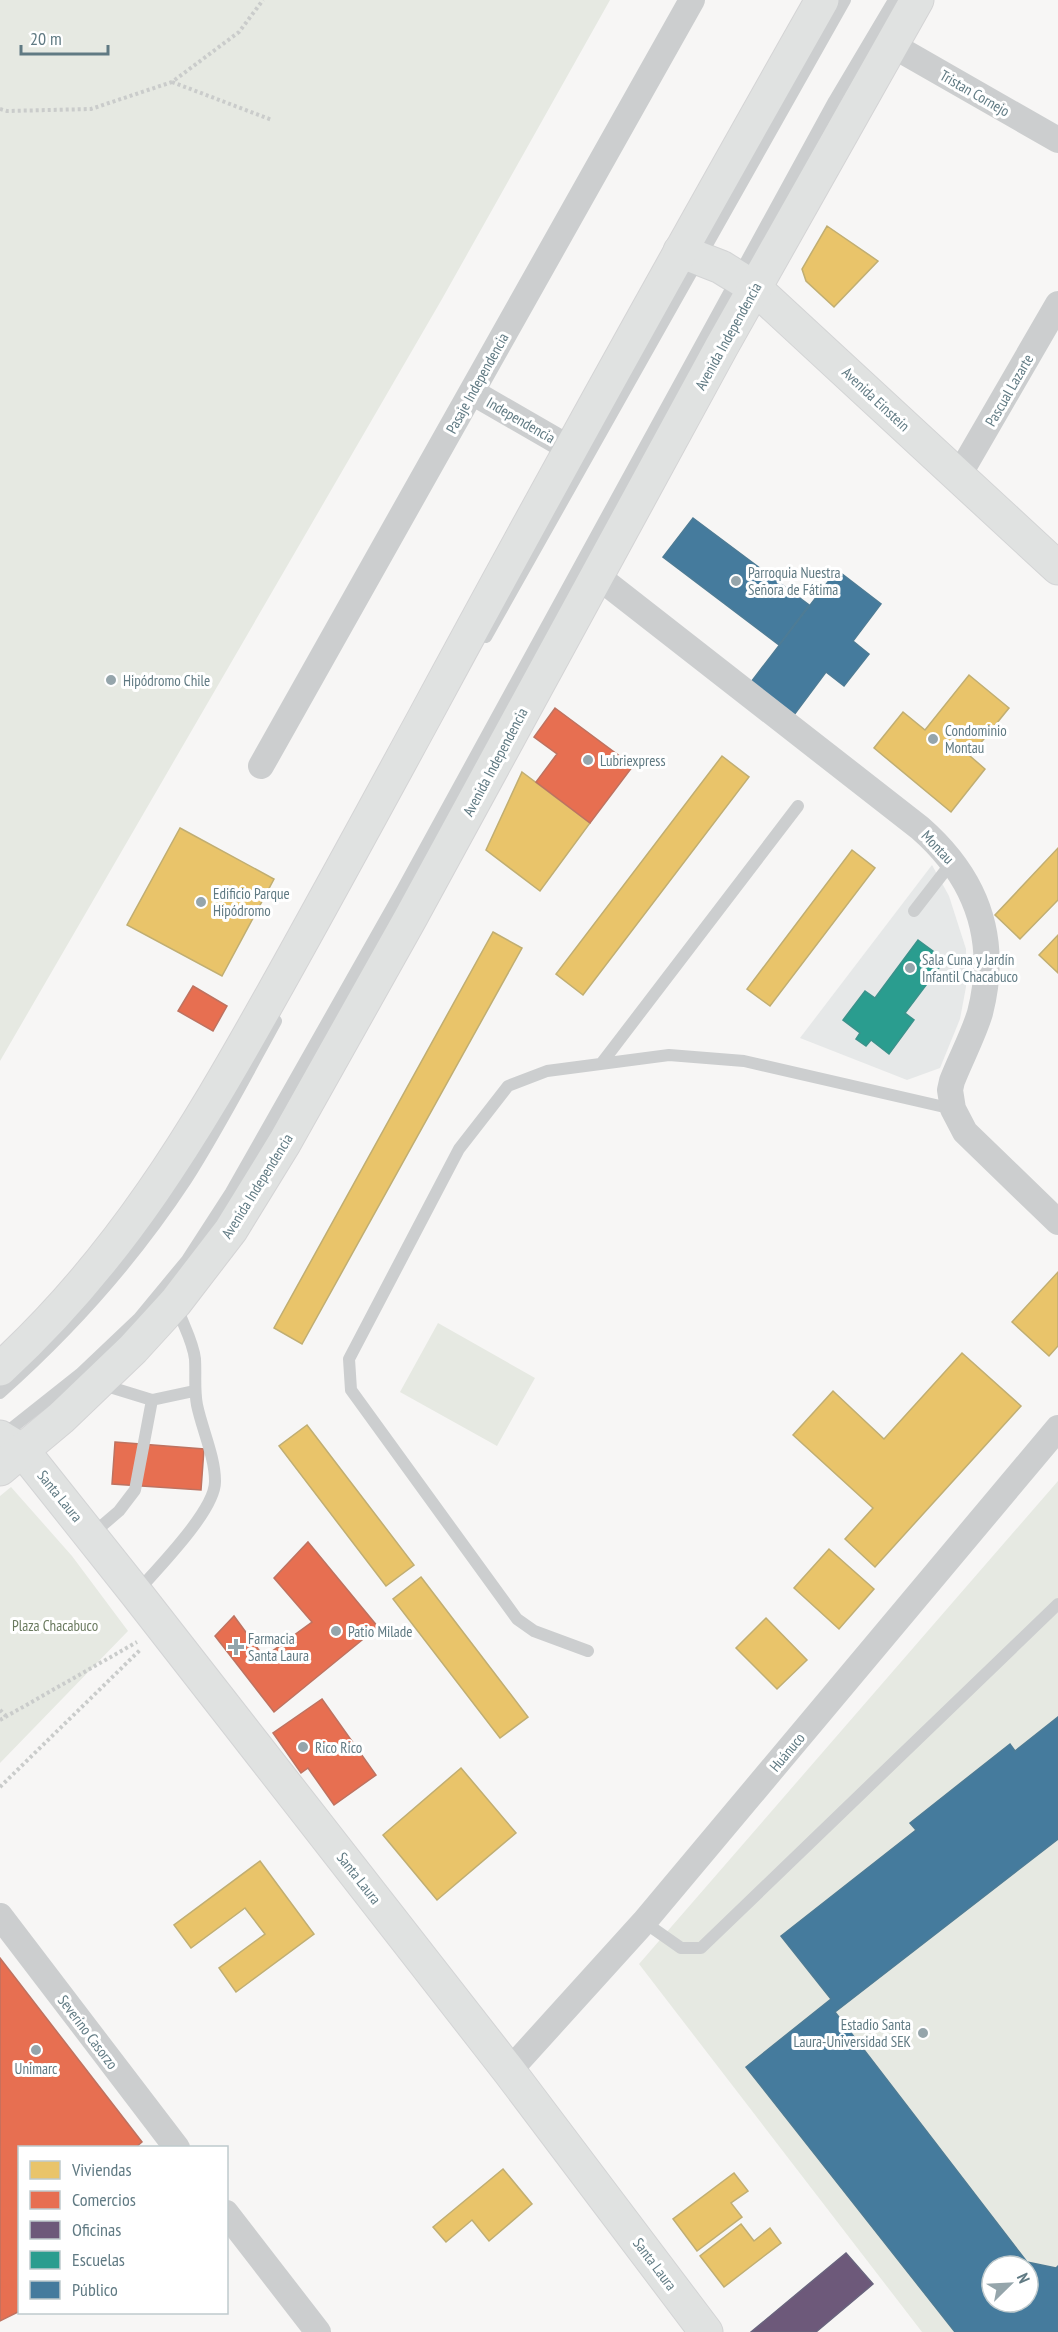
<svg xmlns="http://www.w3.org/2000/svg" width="1058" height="2332" viewBox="0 0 1058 2332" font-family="'PT Sans Narrow',sans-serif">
<rect width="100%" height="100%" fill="#f7f6f5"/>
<!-- built -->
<path fill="#e6e8e8" d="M 932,865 L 949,896 L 966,949 L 966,987 L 960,1019 L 940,1068 L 907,1080 L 800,1038 Z"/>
<!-- green -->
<path fill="#e6e9e2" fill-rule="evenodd" d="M 0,0 L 610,0 L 442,299 L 0,1061 Z
M 438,1323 L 535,1378 L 497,1446 L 400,1392 Z
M 1058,1481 L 1058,2332 L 922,2332 L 639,1964 ZM 992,2266 L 1028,2266 L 1028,2302 L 992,2302 Z
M 11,1487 L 72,1556 L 128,1631 L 0,1763 L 0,1496 Z"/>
<!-- homes -->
<path fill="#e9c46a" stroke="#c0ae72" stroke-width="1.5" d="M 827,226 L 878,261 L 834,307 L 806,281 L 802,269 Z
M 969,675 L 1009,708 L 970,756 L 985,769 L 951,812 L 874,748 L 903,712 L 925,730 Z
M 722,756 L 749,777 L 583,995 L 556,974 Z
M 522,772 L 590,823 L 540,891 L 486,850 Z
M 180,828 L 274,879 L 222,976 L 127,925 Z
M 1058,848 L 1058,900 L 1020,939 L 995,915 Z
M 852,850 L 875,868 L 770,1006 L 747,989 Z
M 493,932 L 522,948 L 302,1344 L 274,1328 Z
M 1058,935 L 1058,973 L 1039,955 Z
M 1058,1272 L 1058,1346 L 1049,1356 L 1012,1322 Z
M 962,1353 L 1021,1406 L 875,1567 L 845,1539 L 873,1508 L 793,1435 L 833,1391 L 884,1439 Z
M 307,1425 L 414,1565 L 386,1586 L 279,1446 Z
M 829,1549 L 874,1589 L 839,1629 L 794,1588 Z
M 421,1577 L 528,1717 L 500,1738 L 393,1599 Z
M 766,1618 L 807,1660 L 777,1689 L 736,1648 Z
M 461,1768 L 516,1833 L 437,1900 L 383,1835 Z
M 260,1861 L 314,1934 L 236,1992 L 219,1968 L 265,1934 L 245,1908 L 191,1948 L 174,1925 Z
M 503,2169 L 532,2204 L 489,2241 L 472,2220 L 446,2242 L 433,2227 Z
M 734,2173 L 748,2191 L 731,2203 L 742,2217 L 697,2251 L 673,2219 Z
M 741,2224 L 754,2241 L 770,2228 L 781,2243 L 724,2287 L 700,2256 Z"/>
<!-- shops -->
<path fill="#e76f51" stroke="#be7260" stroke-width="1.5" d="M 555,708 L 633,766 L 590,823 L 536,782 L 557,754 L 534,737 Z
M 193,986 L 227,1006 L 213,1031 L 178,1011 Z
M 115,1442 L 204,1449 L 201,1490 L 112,1484 Z
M 308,1542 L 378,1627 L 274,1712 L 215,1636 L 234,1616 L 264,1657 L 312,1622 L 274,1578 Z
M 322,1699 L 376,1775 L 334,1805 L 308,1768 L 301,1773 L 273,1733 Z
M 0,1958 L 142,2142 L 135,2148 L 20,2148 L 20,2311 L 0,2321 Z"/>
<!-- offices -->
<path fill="#6d597a" stroke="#69637d" stroke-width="1.5" d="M 846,2253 L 873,2284 L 816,2332 L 751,2332 Z"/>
<!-- schools -->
<path fill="#2a9d8f" stroke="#3a928b" stroke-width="1.5" d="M 918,940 L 945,960 L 905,1013 L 914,1020 L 889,1054 L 871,1040 L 866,1046 L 856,1039 L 860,1033 L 843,1020 L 865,991 L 875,998 Z"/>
<!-- public -->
<path fill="#457b9d" stroke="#4d7b95" stroke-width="1.5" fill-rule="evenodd" d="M 693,518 L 809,605 L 779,645 L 663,557 Z
M 837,570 L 881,604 L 853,641 L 869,654 L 844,686 L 826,672 L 794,715 L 751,682 Z
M 1058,1717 L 1058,1839 L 835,2012 L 1027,2262 L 1056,2268 L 1058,2266 L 1058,2332 L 955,2332 L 746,2067 L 831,1999 L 781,1936 L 916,1830 L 910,1823 L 1010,1744 L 1015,1751 ZM 992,2266 L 1028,2266 L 1028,2302 L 992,2302 Z"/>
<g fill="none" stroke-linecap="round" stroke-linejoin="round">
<defs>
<path id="secondary" d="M 680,251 L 721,267 L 755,288 L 1058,568
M 0,1437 L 23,1451 L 136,1593 L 509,2071 L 706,2332"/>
<path id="primary" d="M 0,1369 C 121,1258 194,1134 273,993 C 324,902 374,810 424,718 C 554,477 687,238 822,0
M 0,1469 L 61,1418 L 133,1349 L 175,1303 L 231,1230 L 285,1142 L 410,919 L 722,346 L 917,0"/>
</defs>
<!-- secondary casing -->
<use href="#secondary" stroke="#d3d4d5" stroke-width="35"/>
<!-- primary casing -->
<use href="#primary" stroke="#d4d4d5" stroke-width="35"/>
<!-- path -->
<path stroke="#cacccb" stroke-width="4" stroke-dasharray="3 3" stroke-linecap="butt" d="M 172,82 L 272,120
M 0,109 L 7,111 L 91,109 L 172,82 L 239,32 L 263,0
M 0,1710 L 6,1716
M 0,1720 L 137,1642
M 0,1787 L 141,1649"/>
<!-- lane -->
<path stroke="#cccecf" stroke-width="12" d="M 486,637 L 845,0
M 914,911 L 952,862
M 601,1064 L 798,806
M 100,1384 L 152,1400 L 194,1391
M 0,1393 C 71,1330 134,1259 186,1180 C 219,1128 247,1074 276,1021
M 3,1435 L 80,1374 L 139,1318 L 187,1260 L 231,1192 L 402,890 L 834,101 L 894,0
M 91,1535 L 119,1511 L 135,1490 L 152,1400
M 136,1593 C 156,1570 216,1510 215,1481 C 215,1457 202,1429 197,1405 C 194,1389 196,1375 195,1359 C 193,1341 183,1325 177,1307
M 588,1651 L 534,1631 L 517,1619 L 351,1390 L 349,1359 L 459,1149 L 508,1086 L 547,1071 L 669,1055 L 744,1061 L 953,1109
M 644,1922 L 681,1948 L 701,1948 L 1058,1604"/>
<!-- street -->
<path stroke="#cccecf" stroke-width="26" d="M 892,45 L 1058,140
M 472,392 L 569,448
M 959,475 L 1058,304
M 596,575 L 920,828 C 977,878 999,939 980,1013 C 973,1036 961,1058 952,1081 L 950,1090 L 953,1109 L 965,1132 L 1058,1222
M 261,766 L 692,0
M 0,1916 L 177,2148
M 509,2071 L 644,1922 L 1058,1428
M 226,2213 L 318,2332"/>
<!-- secondary -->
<use href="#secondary" stroke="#e0e2e1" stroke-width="33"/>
<!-- primary -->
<use href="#primary" stroke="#e0e2e1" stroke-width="33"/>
</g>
<!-- markers -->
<g fill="#95a5ab" stroke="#fff" stroke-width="2">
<circle cx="736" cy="581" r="6"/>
<circle cx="111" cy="680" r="6"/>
<circle cx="933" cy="739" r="6"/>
<circle cx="588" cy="760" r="6"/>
<circle cx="201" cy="902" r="6"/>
<circle cx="910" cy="968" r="6"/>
<circle cx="336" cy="1631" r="6"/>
<path d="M233 1638h6v6h6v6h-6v6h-6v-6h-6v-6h6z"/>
<circle cx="303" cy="1747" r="6"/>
<circle cx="923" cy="2033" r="6"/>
<circle cx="36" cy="2050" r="6"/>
</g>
<g text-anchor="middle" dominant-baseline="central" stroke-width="6" stroke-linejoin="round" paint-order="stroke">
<!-- street labels -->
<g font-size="15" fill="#607a83" stroke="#fff">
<text transform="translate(975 93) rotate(30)">Tristan Cornejo</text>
<text transform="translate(728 336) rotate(-61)">Avenida Independencia</text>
<text transform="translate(477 383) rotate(-61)">Pasaje Independencia</text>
<text transform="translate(1009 390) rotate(-60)">Pascual Lazarte</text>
<text transform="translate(876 399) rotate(43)">Avenida Einstein</text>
<text transform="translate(521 420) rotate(30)">Independencia</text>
<text transform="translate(495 762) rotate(-62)">Avenida Independencia</text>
<text transform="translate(938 847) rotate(47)">Montau</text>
<text transform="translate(257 1186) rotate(-58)">Avenida Independencia</text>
<text transform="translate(60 1496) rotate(51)">Santa Laura</text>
<text transform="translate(787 1752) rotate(-50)">Huánuco</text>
<text transform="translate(359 1878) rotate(52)">Santa Laura</text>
<text transform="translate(88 2032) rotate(53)">Severino Casorzo</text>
<text transform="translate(655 2264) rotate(53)">Santa Laura</text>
</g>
<!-- poi labels -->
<g font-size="15" fill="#607a83" stroke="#fff" text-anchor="start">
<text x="748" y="572">Parroquia Nuestra<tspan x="748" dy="17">Señora de Fátima</tspan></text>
<text x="123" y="680">Hipódromo Chile</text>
<text x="945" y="730">Condominio<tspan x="945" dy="17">Montau</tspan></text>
<text x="600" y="760">Lubriexpress</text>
<text x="213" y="893">Edificio Parque<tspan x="213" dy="17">Hipódromo</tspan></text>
<text x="922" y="959">Sala Cuna y Jardín<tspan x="922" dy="17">Infantil Chacabuco</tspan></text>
<text x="348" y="1631">Patio Milade</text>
<text x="248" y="1638">Farmacia<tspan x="248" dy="17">Santa Laura</tspan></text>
<text x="315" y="1747">Rico Rico</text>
<text x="911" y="2024" text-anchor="end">Estadio Santa<tspan x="911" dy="17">Laura-Universidad SEK</tspan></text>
<text x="36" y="2068" text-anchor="middle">Unimarc</text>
</g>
<!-- park labels -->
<g font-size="15" fill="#6a7a5f" stroke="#fff">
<text x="55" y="1625">Plaza Chacabuco</text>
</g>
</g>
<!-- legend -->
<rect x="18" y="2146" width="210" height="168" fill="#ffffff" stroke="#bfcacd" stroke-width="1.5"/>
<rect x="30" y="2161" width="30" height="18" fill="#e9c46a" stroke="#bfcacd" stroke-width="1.5"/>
<text x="72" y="2176" font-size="18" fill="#607a83">Viviendas</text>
<rect x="30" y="2191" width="30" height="18" fill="#e76f51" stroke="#bfcacd" stroke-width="1.5"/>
<text x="72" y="2206" font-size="18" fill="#607a83">Comercios</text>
<rect x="30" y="2221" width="30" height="18" fill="#6d597a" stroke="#bfcacd" stroke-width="1.5"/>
<text x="72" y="2236" font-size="18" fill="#607a83">Oficinas</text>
<rect x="30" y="2251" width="30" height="18" fill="#2a9d8f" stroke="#bfcacd" stroke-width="1.5"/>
<text x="72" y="2266" font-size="18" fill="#607a83">Escuelas</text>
<rect x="30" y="2281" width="30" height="18" fill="#457b9d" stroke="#bfcacd" stroke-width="1.5"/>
<text x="72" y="2296" font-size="18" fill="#607a83">Público</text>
<!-- north arrow -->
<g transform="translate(1010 2284) rotate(66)"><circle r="28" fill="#ffffff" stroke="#bfcacd" stroke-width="1.5"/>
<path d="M0-4.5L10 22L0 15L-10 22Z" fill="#95a5ab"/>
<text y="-9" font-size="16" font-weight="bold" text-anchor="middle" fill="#607a83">N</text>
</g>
<!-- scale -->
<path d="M21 45v9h87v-9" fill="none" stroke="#607a83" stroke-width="3"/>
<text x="30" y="45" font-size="18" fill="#607a83" stroke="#ffffff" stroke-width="4.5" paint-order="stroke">20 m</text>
</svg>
